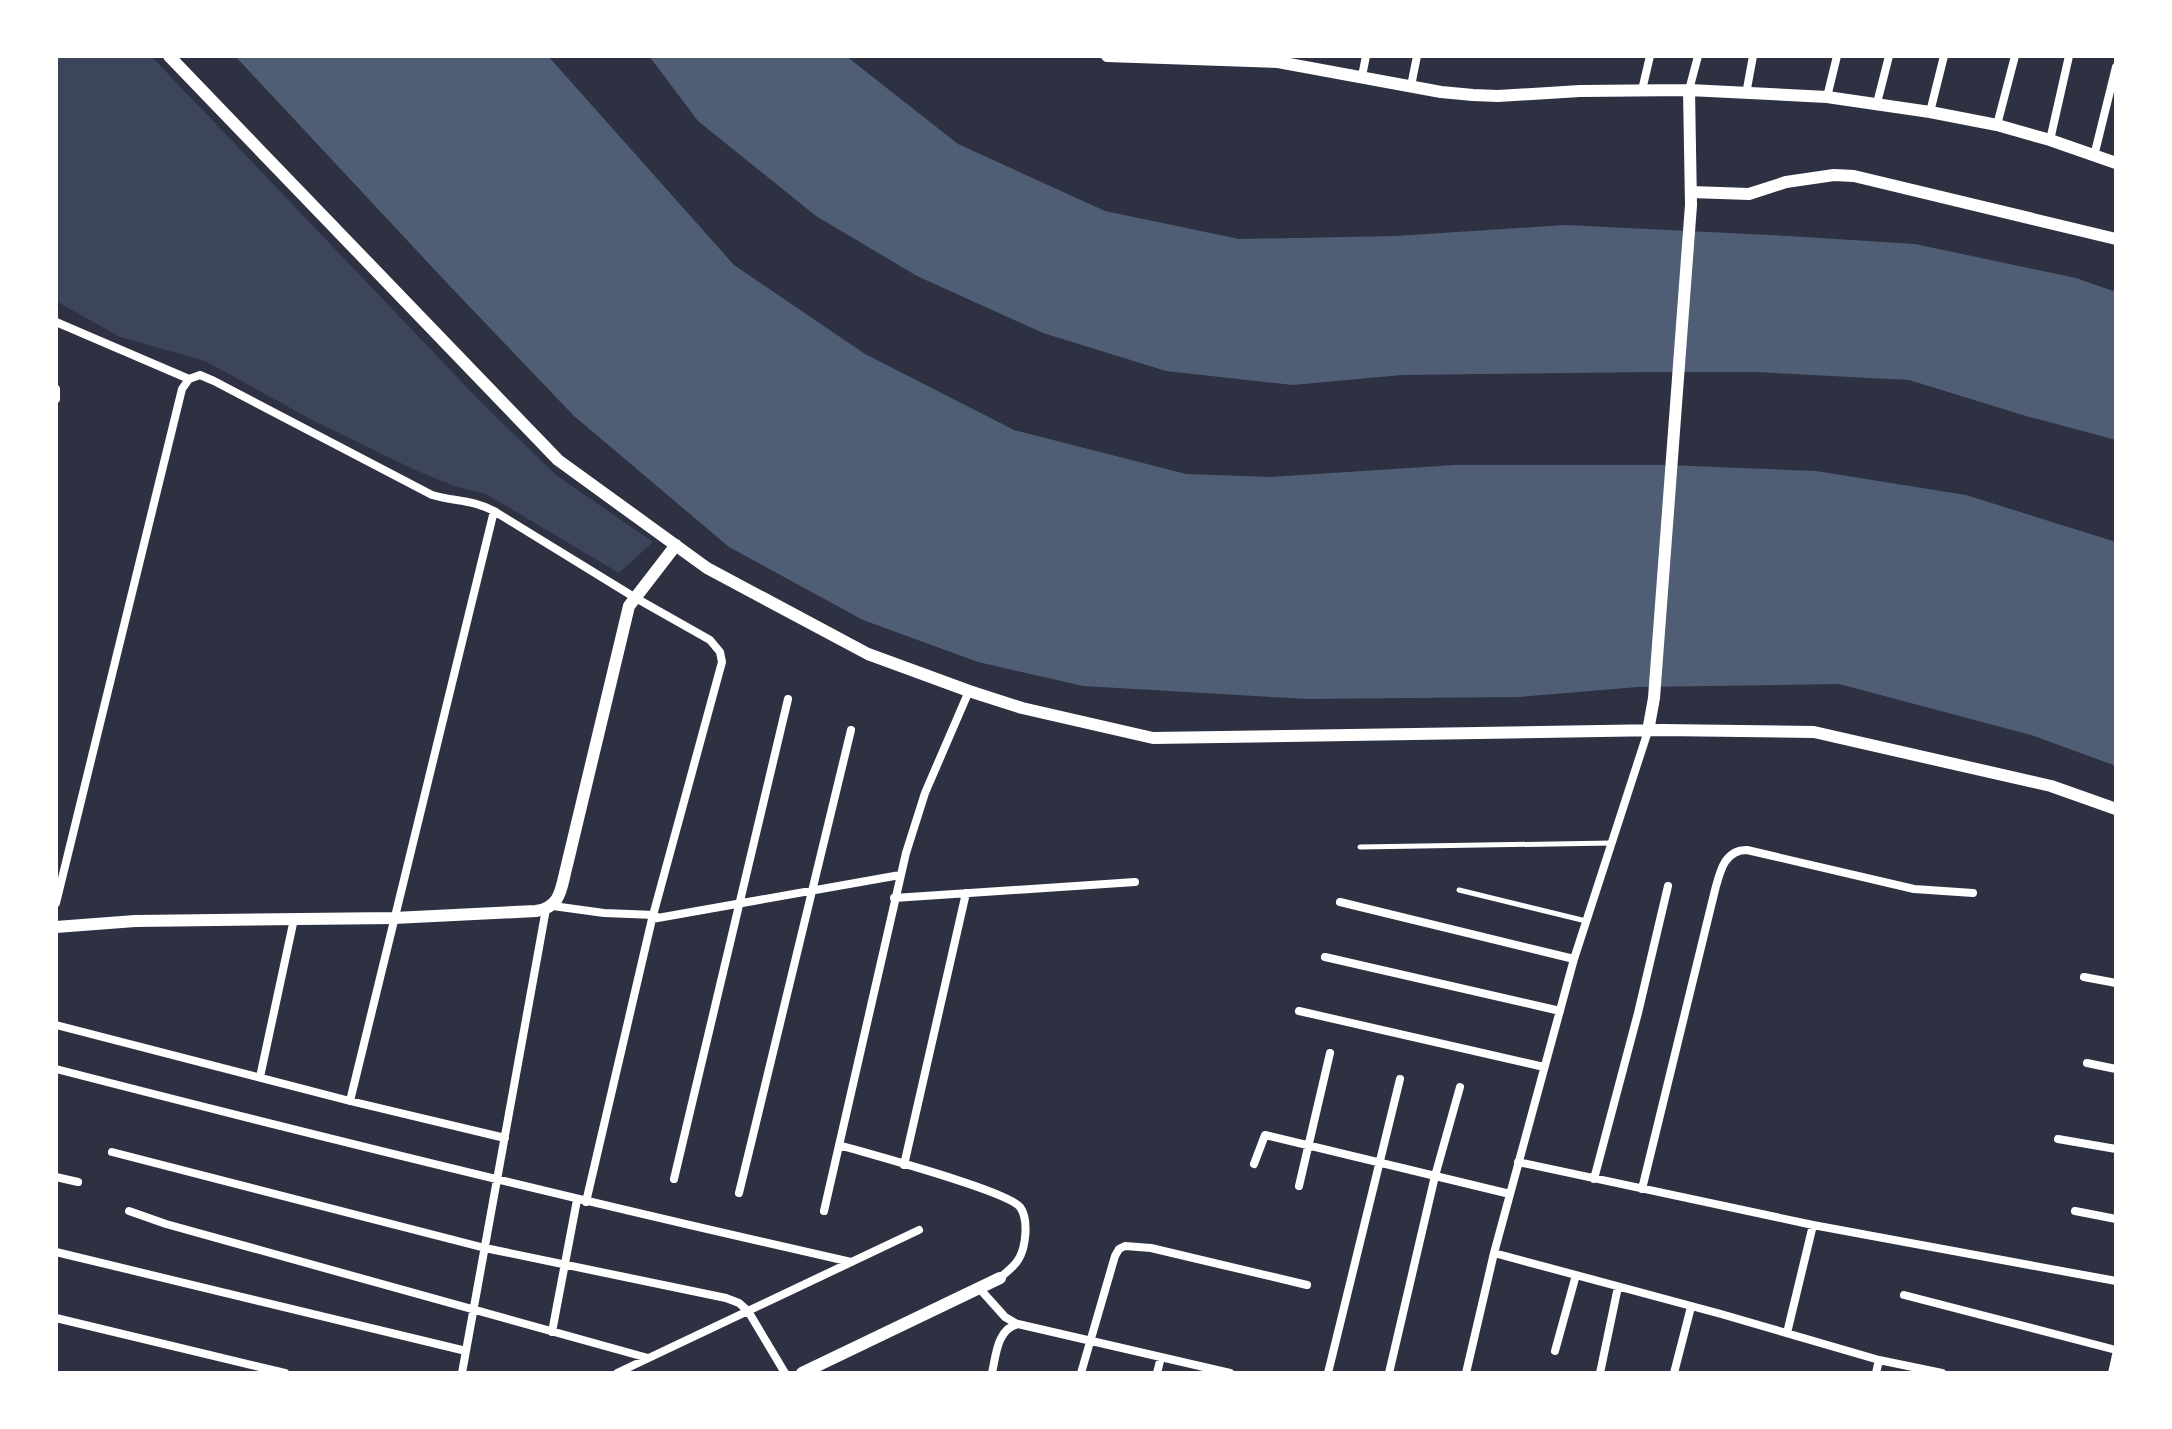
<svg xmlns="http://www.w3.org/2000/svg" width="2172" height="1429" viewBox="0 0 2172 1429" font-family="'Roboto Condensed',sans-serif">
<rect width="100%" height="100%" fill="#2d3142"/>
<!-- green -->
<path fill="#3c4559" d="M 56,56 L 151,56 L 479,400 L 556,475 L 653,542 L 619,573 L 486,494 L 454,486 L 415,470 L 314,421 L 205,361 L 120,337 L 56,301 Z"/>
<!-- water -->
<path fill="#4f5d75" d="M 235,56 L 548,56 L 734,265 L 865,354 L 1014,430 L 1186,474 L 1270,477 L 1455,465 L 1666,465 L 1816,471 L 1966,495 L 2116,542 L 2116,766 L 2031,735 L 1839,684 L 1638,687 L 1519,697 L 1306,699 L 1083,686 L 978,662 L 863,620 L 729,547 L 574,416 L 447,283 Z
M 649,56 L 846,56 L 958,144 L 1105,211 L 1239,239 L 1395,236 L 1566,225 L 1789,236 L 1915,244 L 2076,278 L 2116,292 L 2116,440 L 2026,416 L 1909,380 L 1756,372 L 1655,372 L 1402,375 L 1293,385 L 1166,371 L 1043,333 L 917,276 L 816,216 L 698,121 Z"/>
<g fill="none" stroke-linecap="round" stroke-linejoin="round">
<!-- service -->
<path stroke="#fff" stroke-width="5" d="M 1360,847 L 1612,843
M 1459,890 L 1586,921"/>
<!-- minor -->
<path stroke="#fff" stroke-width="8" d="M 1362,76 L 1366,56
M 1411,86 L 1417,56
M 1642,90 L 1650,56
M 1689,90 L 1698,56
M 1746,94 L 1753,56
M 1827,97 L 1837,56
M 1877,103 L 1889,56
M 1930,112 L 1944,56
M 1997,125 L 2015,56
M 2050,140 L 2069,56
M 2094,156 L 2116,67
M 56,322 L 189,379
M 56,389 L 56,399
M 894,898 L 1135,882
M 1340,902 L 1574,959
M 56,903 L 182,389 L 189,379 L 200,375 L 214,381 L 432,495 C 456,502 470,499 494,511
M 553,906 L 604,913 L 655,915
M 652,919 L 900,875
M 1325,957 L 1560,1011
M 2084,977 L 2116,983
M 1299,1011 L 1544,1067
M 56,1025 L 350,1101 L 505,1138
M 2087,1063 L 2116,1069
M 56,1069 C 320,1137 585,1202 851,1262
M 260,1077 L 294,919
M 350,1101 L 494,511 L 634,597 L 710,640 L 720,652 L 722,662 L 652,919 L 586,1202
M 2058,1139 L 2116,1149
M 839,1145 C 869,1154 1006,1190 1020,1207 C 1029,1219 1026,1248 1018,1260 C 1014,1267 1006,1272 1000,1278
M 112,1152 L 485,1248 L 726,1298 L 739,1303 L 748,1311 L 785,1373
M 1518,1162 L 1813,1225 L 2116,1281
M 1254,1164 L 1265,1135 L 1510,1194
M 904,1165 L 966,893
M 56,1177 L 78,1182
M 674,1179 L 788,699
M 1594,1179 L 1638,1013 L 1668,886
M 1299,1186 L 1330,1053
M 1642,1189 L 1715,890 C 1720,872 1724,850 1747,850 L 1914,889 L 1973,893
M 739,1193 L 851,730
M 129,1211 L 166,1224 L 648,1358
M 824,1211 L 906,853 L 925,793 L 969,691
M 2075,1211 L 2116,1219
M 56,1252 L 466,1351
M 1494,1253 L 1721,1314 L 1879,1360 L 1942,1373
M 979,1288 L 1005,1317 L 1017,1324
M 1904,1295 L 2116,1350
M 56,1318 L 285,1373
M 552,1332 L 577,1200
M 1787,1333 L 1813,1225
M 1555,1351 L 1576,1275
M 462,1373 L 546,909
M 617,1373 L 919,1230
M 992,1373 C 996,1355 997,1329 1018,1324 L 1230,1373
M 1081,1373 L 1115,1256 L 1119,1249 L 1125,1246 L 1151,1248 L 1307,1285
M 1157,1373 L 1161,1357
M 1328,1373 L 1400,1079
M 1389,1373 L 1435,1176 L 1460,1087
M 1466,1373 L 1494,1253 L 1574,959 L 1648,731
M 1600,1373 L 1618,1287
M 1674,1373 L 1691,1307
M 1876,1373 L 1879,1360
M 2112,1373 L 2116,1355"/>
<!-- tertiary -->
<path stroke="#fff" stroke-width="12" d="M 169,56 L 558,460 L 707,568 L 868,654 L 969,691 L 1022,708 L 1153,738 L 1662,730 L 1814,732 L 2051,786 L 2116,809
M 1107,56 L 1278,62 L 1441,92 L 1473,95 L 1498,96 L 1580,91 L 1689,90 L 1827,97 L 1930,112 L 1997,125 L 2050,140 L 2116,163
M 1691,192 L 1749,194 L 1786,182 L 1834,175 L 1854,176 L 2116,239
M 1648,731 L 1654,698 L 1691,205 L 1689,90
M 56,927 L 135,921 L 394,918 L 536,911 C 562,907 561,887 567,865 L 629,606 L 676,545
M 802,1373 L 1000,1278"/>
</g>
<!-- border -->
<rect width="2172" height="1429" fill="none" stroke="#ffffff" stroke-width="116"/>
</svg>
